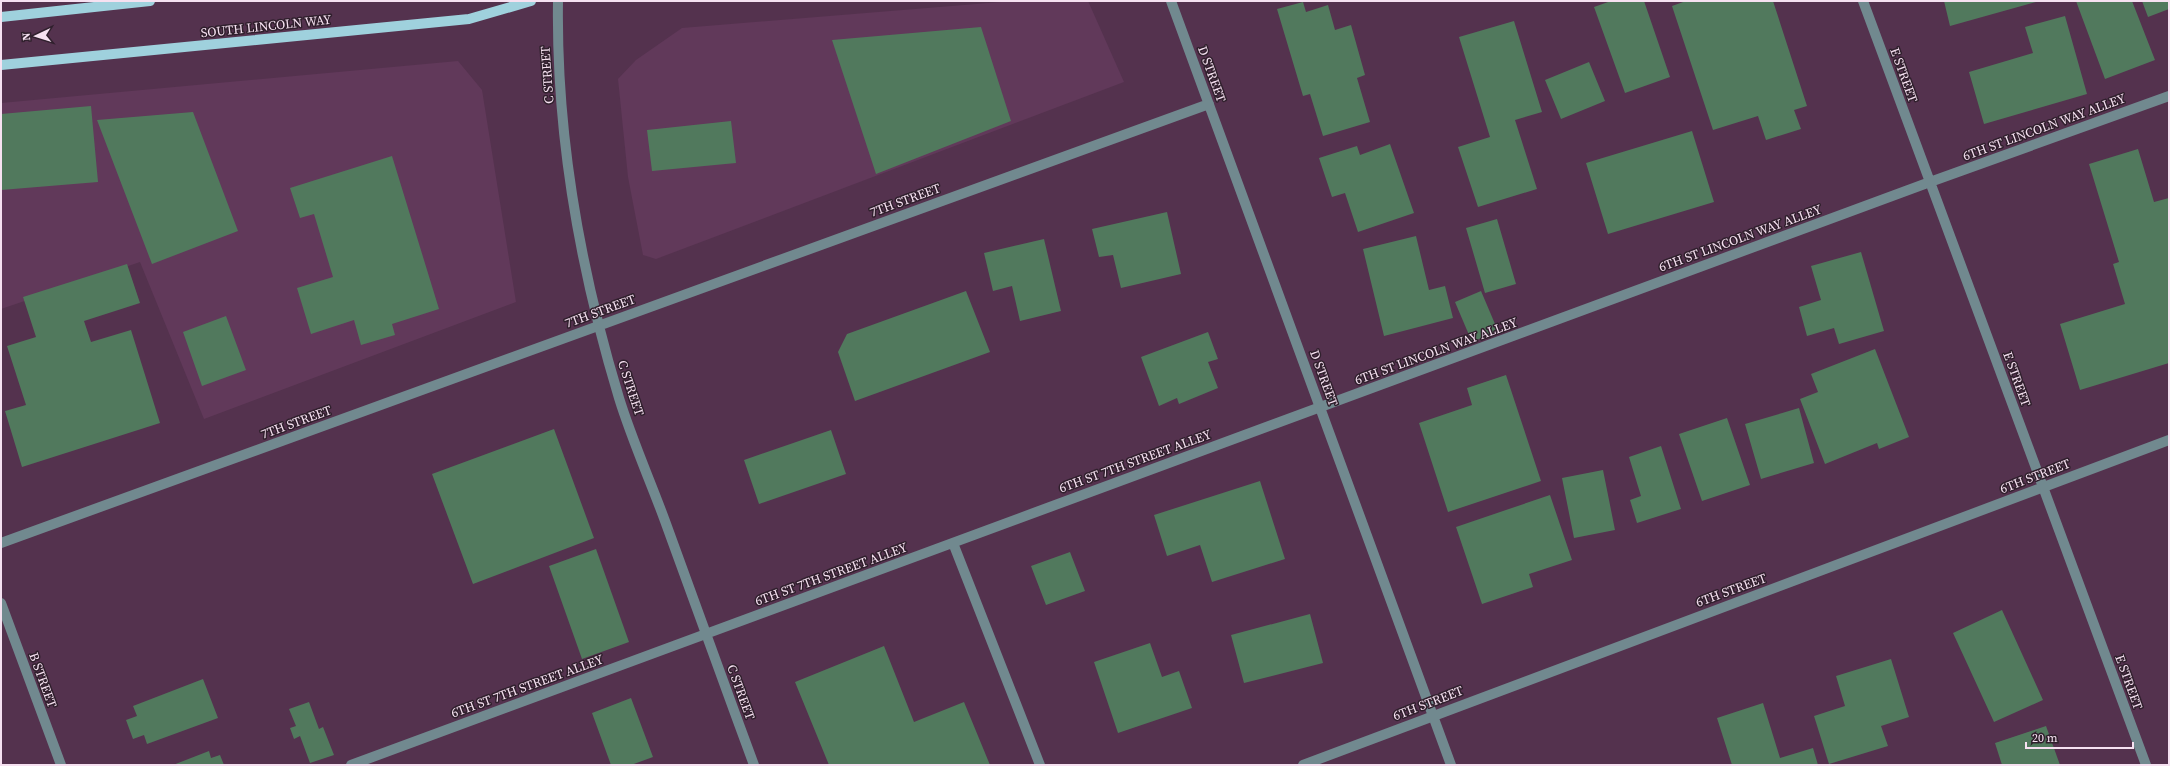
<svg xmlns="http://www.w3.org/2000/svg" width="2170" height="766" viewBox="0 0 2170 766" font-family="'Source Serif 4',serif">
<rect width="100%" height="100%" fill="#54324e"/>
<!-- built -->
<path fill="#61395a" d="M 1013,1 L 1088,1 L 1124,82 L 656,259 L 643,255 L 628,177 L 618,79 L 636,60 L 682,28 Z
M 458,61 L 482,90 L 516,302 L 204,419 L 140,262 L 1,309 L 1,103 Z"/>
<!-- building -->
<path fill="#51795d" d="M 1611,1 L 1644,1 L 1670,77 L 1625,93 L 1594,7 Z
M 1686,1 L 1773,1 L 1807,106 L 1794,110 L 1801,129 L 1766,140 L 1758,116 L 1713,130 L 1672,6 Z
M 1944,1 L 2035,1 L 2036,2 L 1950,26 Z
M 2076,1 L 2132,1 L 2155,60 L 2105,79 Z
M 2142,1 L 2169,1 L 2169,9 L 2148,17 Z
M 1303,2 L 1306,12 L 1328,5 L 1335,30 L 1351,25 L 1365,75 L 1357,78 L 1370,122 L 1323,136 L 1310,94 L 1303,96 L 1277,9 Z
M 2065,16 L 2087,94 L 1984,124 L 1969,72 L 2033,53 L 2025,27 Z
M 1514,21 L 1542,112 L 1515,120 L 1537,189 L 1478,207 L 1458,147 L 1490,137 L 1459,37 Z
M 981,27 L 1011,121 L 876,174 L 832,40 Z
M 1589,62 L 1605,101 L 1561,119 L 1545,80 Z
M 91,106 L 98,182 L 1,190 L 1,114 Z
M 193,112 L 238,231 L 152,264 L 97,120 Z
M 731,121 L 736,163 L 652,171 L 647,130 Z
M 1692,131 L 1714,202 L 1608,234 L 1586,163 Z
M 1390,144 L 1414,213 L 1358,232 L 1345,193 L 1332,197 L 1319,158 L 1357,146 L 1360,155 Z
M 2138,149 L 2154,202 L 2169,198 L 2169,363 L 2080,390 L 2060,324 L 2125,304 L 2113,264 L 2119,262 L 2089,164 Z
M 392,156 L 439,309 L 392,324 L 395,335 L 361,345 L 354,320 L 311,334 L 297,288 L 333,277 L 314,214 L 300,218 L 290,188 Z
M 1167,212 L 1181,274 L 1121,288 L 1113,255 L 1099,257 L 1092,229 Z
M 1497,219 L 1516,284 L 1485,293 L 1466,228 Z
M 1416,236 L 1429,290 L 1445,286 L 1453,318 L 1384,336 L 1363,249 Z
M 1044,239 L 1061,311 L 1020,321 L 1012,286 L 993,291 L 984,253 Z
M 1861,252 L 1884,331 L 1839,344 L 1834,328 L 1807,336 L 1799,307 L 1821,300 L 1811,266 Z
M 127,264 L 140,303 L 84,321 L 91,342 L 131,330 L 160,423 L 22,467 L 5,411 L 26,405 L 7,346 L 36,337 L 23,297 Z
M 966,291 L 990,352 L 855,401 L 838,352 L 847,334 Z
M 1481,291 L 1498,331 L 1472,342 L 1455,302 Z
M 226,316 L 246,370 L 202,386 L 183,332 Z
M 1208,332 L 1218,359 L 1208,362 L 1218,388 L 1179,404 L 1177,398 L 1159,406 L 1141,357 Z
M 1875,349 L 1909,437 L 1879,449 L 1877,443 L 1825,464 L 1800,399 L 1818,392 L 1811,374 Z
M 1506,375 L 1541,481 L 1448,512 L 1419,423 L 1472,405 L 1467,388 Z
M 1799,408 L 1814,463 L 1761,479 L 1745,424 Z
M 1727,418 L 1750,485 L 1702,501 L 1679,434 Z
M 554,429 L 594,538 L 473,584 L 432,474 Z
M 831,430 L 846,474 L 759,504 L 744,460 Z
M 1661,446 L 1681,509 L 1637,523 L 1630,500 L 1641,496 L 1629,457 Z
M 1603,470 L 1615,530 L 1574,538 L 1562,478 Z
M 1260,481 L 1285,559 L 1212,582 L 1200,545 L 1167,556 L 1154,515 Z
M 1550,495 L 1572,560 L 1529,574 L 1533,587 L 1482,604 L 1456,527 Z
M 596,549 L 629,642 L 582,659 L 549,566 Z
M 1070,552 L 1085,591 L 1046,605 L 1031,566 Z
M 2002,610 L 2043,700 L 1994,722 L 1953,633 Z
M 1310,614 L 1323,663 L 1244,683 L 1231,635 Z
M 1150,643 L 1162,677 L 1179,671 L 1192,708 L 1118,733 L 1094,662 Z
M 884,646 L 914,722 L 964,702 L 990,765 L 829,765 L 795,682 Z
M 1891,659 L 1909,717 L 1881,726 L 1888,746 L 1829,764 L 1814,716 L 1845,706 L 1836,676 Z
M 203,679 L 218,718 L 147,744 L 144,735 L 133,739 L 126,720 L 137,716 L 133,706 Z
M 631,698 L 653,757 L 631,765 L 611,765 L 592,713 Z
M 309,702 L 319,729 L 323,727 L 334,755 L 310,763 L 300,736 L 294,739 L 290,728 L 296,726 L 289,709 Z
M 1763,703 L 1780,758 L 1813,748 L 1818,765 L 1732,765 L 1717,718 Z
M 2046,726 L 2060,765 L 2002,765 L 1995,743 Z
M 209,751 L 211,758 L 220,755 L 224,765 L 173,765 Z"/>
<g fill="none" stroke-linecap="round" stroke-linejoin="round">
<!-- minor -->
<path stroke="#71898f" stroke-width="10" d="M 558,1 C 556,136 580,269 619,398 C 632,440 650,480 665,521 C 695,603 724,684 754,765
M 1171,1 L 1451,765
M 1863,1 L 2146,765
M 1,543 L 1209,104
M 953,543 L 1040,765
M 1,603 L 61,765
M 351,765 L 1930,182 L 2169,96
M 1303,765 L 2169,440"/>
<!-- major -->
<path stroke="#9fd1dd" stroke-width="10" d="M 1,17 L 150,1
M 1,65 L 469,19 L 531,1"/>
</g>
<g text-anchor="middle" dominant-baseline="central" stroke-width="3" stroke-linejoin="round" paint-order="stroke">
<!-- street labels -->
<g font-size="13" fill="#f6e1f1" stroke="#30202d">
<text transform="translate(266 26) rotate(-6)">SOUTH LINCOLN WAY</text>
<text transform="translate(1212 74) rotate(70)">D STREET</text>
<text transform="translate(547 75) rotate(-94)">C STREET</text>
<text transform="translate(1904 75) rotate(70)">E STREET</text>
<text transform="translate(2044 127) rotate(-20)">6TH ST LINCOLN WAY ALLEY</text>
<text transform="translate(905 200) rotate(-20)">7TH STREET</text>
<text transform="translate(1740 238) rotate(-20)">6TH ST LINCOLN WAY ALLEY</text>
<text transform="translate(600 311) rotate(-20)">7TH STREET</text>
<text transform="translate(1436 351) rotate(-20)">6TH ST LINCOLN WAY ALLEY</text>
<text transform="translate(1324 378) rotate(70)">D STREET</text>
<text transform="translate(2017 379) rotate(70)">E STREET</text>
<text transform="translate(631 388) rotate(72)">C STREET</text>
<text transform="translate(296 422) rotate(-20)">7TH STREET</text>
<text transform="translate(1135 461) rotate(-20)">6TH ST 7TH STREET ALLEY</text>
<text transform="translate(2035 476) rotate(-21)">6TH STREET</text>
<text transform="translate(831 574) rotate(-20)">6TH ST 7TH STREET ALLEY</text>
<text transform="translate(1731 590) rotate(-20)">6TH STREET</text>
<text transform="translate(43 680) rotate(70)">B STREET</text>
<text transform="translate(2129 682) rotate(70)">E STREET</text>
<text transform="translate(527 686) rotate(-20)">6TH ST 7TH STREET ALLEY</text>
<text transform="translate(741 692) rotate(70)">C STREET</text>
<text transform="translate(1428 703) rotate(-21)">6TH STREET</text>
</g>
</g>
<!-- border -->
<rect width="2170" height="766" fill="none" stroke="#f6e1f1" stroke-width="4"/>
<!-- north arrow -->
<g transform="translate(36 36) rotate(266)" stroke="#30202d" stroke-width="3" paint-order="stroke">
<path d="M0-3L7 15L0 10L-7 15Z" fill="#f6e1f1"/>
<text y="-6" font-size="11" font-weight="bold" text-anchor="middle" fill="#f6e1f1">N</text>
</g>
<!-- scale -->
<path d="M2026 742v6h107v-6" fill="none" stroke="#f6e1f1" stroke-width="2"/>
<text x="2032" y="742" font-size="12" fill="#f6e1f1" stroke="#30202d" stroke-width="3" paint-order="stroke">20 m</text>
</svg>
